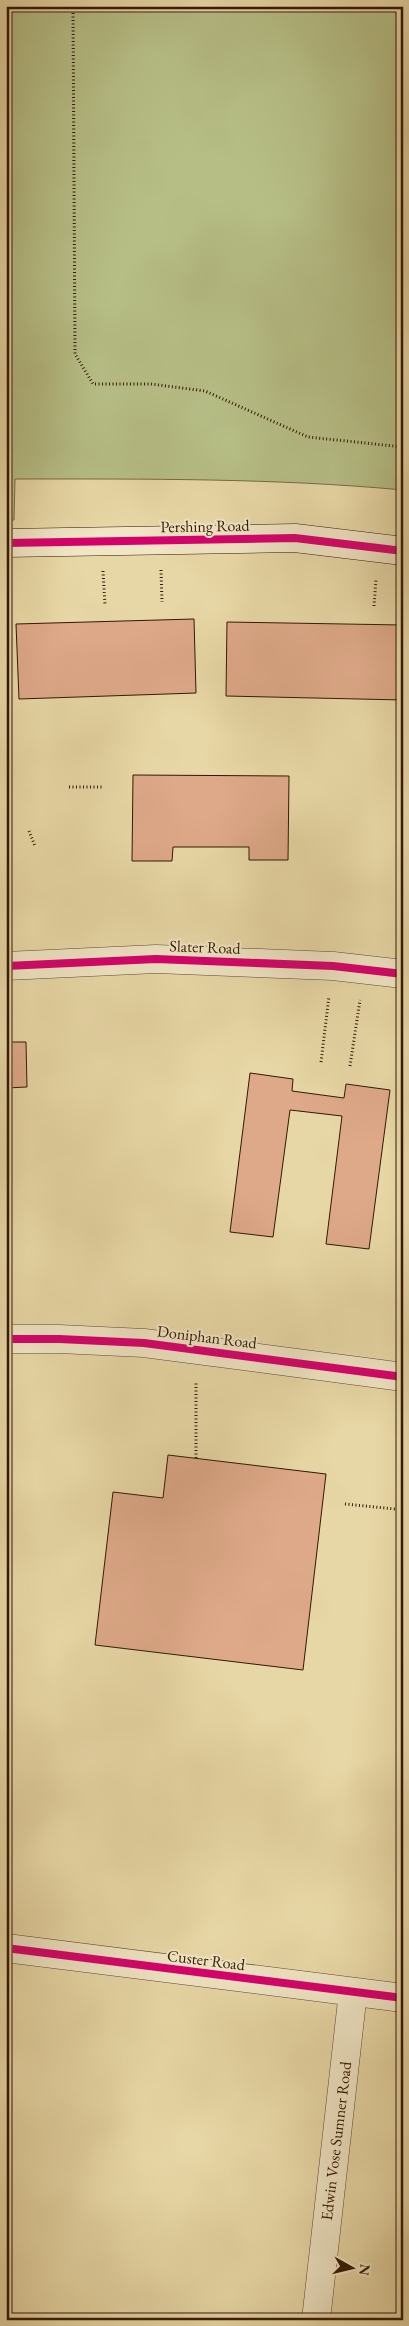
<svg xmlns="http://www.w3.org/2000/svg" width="409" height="2326" viewBox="0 0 409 2326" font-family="'EB Garamond',serif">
<rect width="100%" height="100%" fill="#e8d7a6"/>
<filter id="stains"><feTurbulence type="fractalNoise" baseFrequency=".004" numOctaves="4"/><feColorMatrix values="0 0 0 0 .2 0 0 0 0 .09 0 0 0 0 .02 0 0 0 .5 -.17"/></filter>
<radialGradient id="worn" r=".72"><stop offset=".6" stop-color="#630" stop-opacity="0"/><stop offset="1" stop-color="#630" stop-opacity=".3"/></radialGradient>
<!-- green -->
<path fill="#b6be86" stroke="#746b44" d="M 6,6 L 403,6 L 403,490 C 274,478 145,479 15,479 L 14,520 L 6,520 Z"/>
<!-- building -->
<path fill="#dea989" stroke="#321802" d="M 194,619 L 196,693 L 19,699 L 16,624 Z
M 227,622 L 403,625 L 403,700 L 226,696 Z
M 133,775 L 289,776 L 288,860 L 249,860 L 249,847 L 173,847 L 172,861 L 132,861 Z
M 6,1042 L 26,1042 L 27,1087 L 6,1088 Z
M 250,1073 L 293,1079 L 292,1091 L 344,1098 L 346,1084 L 390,1090 L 369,1249 L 326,1244 L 342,1116 L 290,1110 L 273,1237 L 230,1232 Z
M 168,1455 L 326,1474 L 303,1670 L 95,1645 L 113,1492 L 163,1498 Z"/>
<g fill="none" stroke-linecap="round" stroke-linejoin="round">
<defs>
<path id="street" d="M 6,966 L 156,959 L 333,966 L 403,974
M 6,1339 L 59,1339 L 144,1343 L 403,1377
M 6,1948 L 403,1998
M 316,2320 L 353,1992"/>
<path id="secondary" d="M 6,543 L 295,538 L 403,551"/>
</defs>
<!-- street casing -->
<use href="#street" stroke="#60482b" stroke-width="29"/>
<!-- secondary casing -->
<use href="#secondary" stroke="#321802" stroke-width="29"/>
<!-- path -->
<path stroke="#321802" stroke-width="3" stroke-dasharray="1 2.5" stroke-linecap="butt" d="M 73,6 L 75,354 L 93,384 L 151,384 L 205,391 L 308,437 L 403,447
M 161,570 L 162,602
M 103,571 L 105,605
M 374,606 L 376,579
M 69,787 L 104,787
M 29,831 L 35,846
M 321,1062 L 329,996
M 350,1066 L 360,1000
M 196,1458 L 196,1381
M 345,1504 L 395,1509"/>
<!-- street -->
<use href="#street" stroke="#f0e5c5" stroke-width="28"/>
<!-- secondary -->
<use href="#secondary" stroke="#f0e5c5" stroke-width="28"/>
<defs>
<path id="cycleway" d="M 6,543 L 295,538 L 403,551
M 6,966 L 156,959 L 333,966 L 403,974
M 6,1339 L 59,1339 L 144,1343 L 403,1377
M 6,1948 L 403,1998"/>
</defs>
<!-- cycleway casing -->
<use href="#cycleway" stroke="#f0e5c5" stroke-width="11"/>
<!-- cycleway -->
<use href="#cycleway" stroke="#d6006c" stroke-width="8"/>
</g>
<g text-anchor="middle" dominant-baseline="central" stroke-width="4" stroke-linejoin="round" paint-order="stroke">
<!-- street labels -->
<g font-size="16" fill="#321802" stroke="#f0e5c5">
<text transform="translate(205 526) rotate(-1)">Pershing Road</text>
<text transform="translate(205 947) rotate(2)">Slater Road</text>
<text transform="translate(207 1337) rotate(7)">Doniphan Road</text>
<text transform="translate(206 1960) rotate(7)">Custer Road</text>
<text transform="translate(336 2141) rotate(-83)">Edwin Vose Sumner Road</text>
</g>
</g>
<!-- margin -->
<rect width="409" height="2326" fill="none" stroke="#e8d7a6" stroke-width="25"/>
<rect x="8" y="8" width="394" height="2311" fill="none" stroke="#321802" stroke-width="2.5"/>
<rect x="12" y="12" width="384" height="2301" fill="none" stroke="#321802"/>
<!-- north arrow -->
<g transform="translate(352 2268) rotate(98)" stroke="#f0e5c5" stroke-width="4" paint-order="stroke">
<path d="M0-4L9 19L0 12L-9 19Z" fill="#321802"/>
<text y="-8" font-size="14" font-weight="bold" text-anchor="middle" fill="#321802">N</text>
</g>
<rect width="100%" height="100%" filter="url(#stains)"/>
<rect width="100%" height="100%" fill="url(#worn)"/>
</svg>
